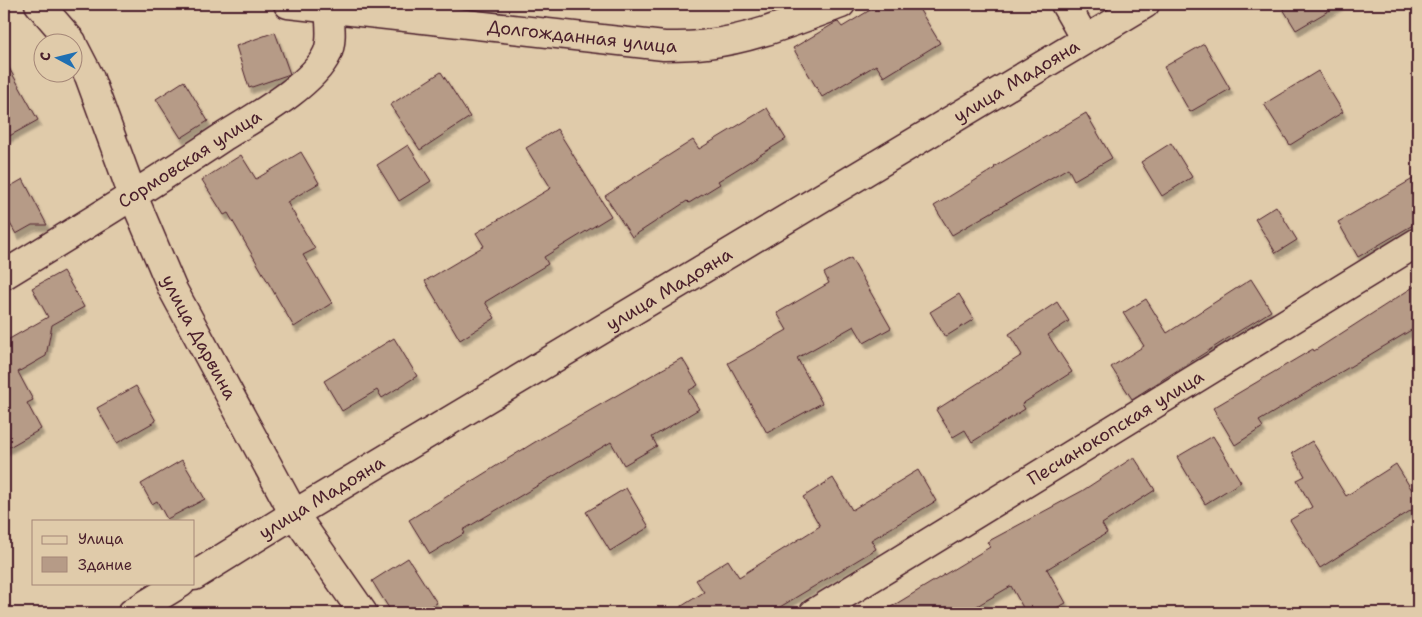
<svg xmlns="http://www.w3.org/2000/svg" width="1422" height="617" viewBox="0 0 1422 617" font-family="'Shantell Sans',sans-serif">
<defs>
<filter id="shadow"><feDropShadow dx="3" dy="5.5" stdDeviation="1" flood-color="#0004"/></filter>
</defs>
<rect width="100%" height="100%" fill="#e0cbaa"/>
<filter id="ink" filterUnits="userSpaceOnUse"><feTurbulence type="fractalNoise" baseFrequency=".02" numOctaves="2"/><feDisplacementMap in="SourceGraphic" scale="10" xChannelSelector="R" yChannelSelector="G"/><feConvolveMatrix kernelMatrix="1 2 1 2 8 2 1 2 1" color-interpolation-filters="sRGB"/></filter>
<g filter="url(#ink)">
<!-- building -->
<path fill="#b69b87" stroke="#4a1f2b" filter="url(#shadow)" d="M 880,4 L 916,4 L 940,43 L 884,77 L 876,65 L 822,97 L 793,48 L 835,23 L 838,22 L 842,27 Z
M 1280,4 L 1340,4 L 1296,30 Z
M 275,32 L 290,74 L 249,88 L 236,46 Z
M 1204,44 L 1230,89 L 1190,112 L 1164,67 Z
M 4,59 L 38,120 L 4,139 Z
M 1318,71 L 1343,112 L 1290,145 L 1264,104 Z
M 441,72 L 470,117 L 420,150 L 390,105 Z
M 184,81 L 208,121 L 181,138 L 156,99 Z
M 767,108 L 786,139 L 718,181 L 720,184 L 689,203 L 687,201 L 632,237 L 605,196 L 693,140 L 699,149 Z
M 1086,113 L 1112,158 L 1074,180 L 1068,168 L 952,235 L 934,206 L 995,168 L 994,167 Z
M 557,129 L 611,216 L 544,257 L 548,264 L 485,302 L 495,318 L 460,340 L 425,281 L 484,246 L 476,233 L 551,188 L 526,148 Z
M 1171,143 L 1192,177 L 1162,196 L 1141,162 Z
M 408,145 L 431,181 L 399,201 L 377,165 Z
M 301,152 L 319,183 L 287,202 L 315,249 L 303,255 L 332,303 L 294,327 L 228,213 L 224,215 L 202,180 L 241,155 L 256,179 Z
M 1418,176 L 1418,222 L 1358,257 L 1338,222 Z
M 23,179 L 47,225 L 32,225 L 16,234 L 4,213 L 4,190 Z
M 1276,206 L 1297,240 L 1276,253 L 1255,219 Z
M 851,258 L 891,328 L 864,343 L 854,326 L 797,358 L 822,403 L 767,433 L 728,363 L 787,330 L 777,313 L 829,283 L 824,273 Z
M 63,271 L 84,307 L 52,325 L 46,356 L 18,372 L 33,400 L 27,403 L 41,429 L 4,450 L 4,342 L 48,317 L 32,288 Z
M 1251,279 L 1271,311 L 1132,399 L 1111,367 L 1144,346 L 1123,313 L 1146,299 L 1167,333 Z
M 1418,284 L 1418,326 L 1259,421 L 1263,427 L 1235,445 L 1213,408 L 1313,349 L 1314,351 Z
M 959,294 L 974,319 L 945,337 L 930,312 Z
M 1057,302 L 1069,321 L 1048,335 L 1072,372 L 1022,404 L 1025,409 L 972,442 L 965,430 L 953,437 L 936,410 L 1022,355 L 1009,334 Z
M 394,338 L 417,376 L 382,398 L 377,390 L 342,411 L 324,381 Z
M 682,358 L 698,385 L 688,391 L 699,409 L 652,437 L 657,446 L 624,465 L 611,442 L 463,530 L 465,533 L 430,554 L 409,520 L 535,442 Z
M 136,386 L 156,421 L 117,443 L 97,408 Z
M 1213,436 L 1241,482 L 1205,504 L 1177,457 Z
M 1312,441 L 1346,496 L 1396,464 L 1418,500 L 1418,506 L 1320,568 L 1290,520 L 1312,507 L 1297,480 L 1305,476 L 1292,453 Z
M 1134,457 L 1155,490 L 1102,524 L 1107,533 L 1047,569 L 1066,603 L 1047,613 L 1026,613 L 1011,586 L 965,613 L 881,613 L 990,547 L 987,542 L 1082,491 Z
M 182,460 L 205,499 L 167,519 L 157,501 L 152,504 L 141,484 Z
M 918,470 L 936,501 L 871,540 L 876,549 L 770,613 L 671,613 L 704,592 L 696,580 L 728,560 L 739,577 L 820,526 L 803,497 L 833,478 L 852,510 Z
M 626,488 L 649,527 L 610,551 L 586,512 Z
M 408,558 L 437,603 L 420,613 L 392,613 L 372,581 Z"/>
<g fill="none" stroke-linecap="round" stroke-linejoin="round">
<defs>
<g id="street">
<path d="M 39,4 L 72,42"/>
<path id="s1" d="M 288,4 L 664,46 C 678,46 693,46 707,44 C 753,39 797,20 841,4"/>
<path d="M 1065,4 L 1085,39"/>
<path id="s2" d="M 72,43 L 89,76 L 133,196 L 172,288 L 294,514 L 363,613"/>
<path id="s3" d="M 4,275 C 78,230 151,185 223,137 C 253,118 312,86 327,54 C 333,41 330,23 329,9"/>
<path id="s4" d="M 194,576 L 294,514 L 1145,4"/>
<path d="M 132,613 L 181,583"/>
<path id="s5" d="M 814,613 L 1418,242"/>
</g>
</defs>
<!-- street casing -->
<use href="#street" stroke="#4a1f2b" stroke-width="31"/>
<!-- street -->
<use href="#street" stroke="#e0cbaa" stroke-width="28"/>
</g>
</g>
<g text-anchor="middle" dominant-baseline="central" stroke-width="4" stroke-linejoin="round" paint-order="stroke">
<!-- street labels -->
<g font-size="18" fill="#4a1f2b" stroke="#e0cbaa">
<text stroke="none"><textPath href="#s1" startOffset="296">Долгожданная улица</textPath></text>
<text stroke="none"><textPath href="#s4" startOffset="960">улица Мадояна</textPath></text>
<text stroke="none"><textPath href="#s3" startOffset="219">Сормовская улица</textPath></text>
<text stroke="none"><textPath href="#s4" startOffset="555">улица Мадояна</textPath></text>
<text stroke="none"><textPath href="#s2" startOffset="321">улица Дарвина</textPath></text>
<text stroke="none"><textPath href="#s5" startOffset="354">Песчанокопская улица</textPath></text>
<text stroke="none"><textPath href="#s4" startOffset="150">улица Мадояна</textPath></text>
</g>
</g>
<!-- margin -->
<rect width="1422" height="617" fill="none" stroke="#e0cbaa" stroke-width="20"/>
<rect x="10" y="10" width="1402" height="597" fill="none" stroke="#4a1f2b" stroke-width="2" filter="url(#ink)"/>
<!-- legend -->
<rect x="32" y="520" width="162" height="65" fill="#e0cbaa" stroke="#a48677"/>
<rect x="42" y="536" width="25" height="8" fill="#e0cbaa" stroke="#a48677"/>
<text x="78" y="544" font-size="15" fill="#4a1f2b">Улица</text>
<rect x="42" y="557" width="25" height="15" fill="#b69b87" stroke="#a48677"/>
<text x="78" y="570" font-size="15" fill="#4a1f2b">Здание</text>
<!-- north arrow -->
<g transform="translate(58 58) rotate(277)"><circle r="24" fill="#e0cbaa" stroke="#a48677"/>
<path d="M0-4L9 19L0 12L-9 19Z" fill="#1f6fb2"/>
<text y="-8" font-size="14" font-weight="bold" text-anchor="middle" fill="#4a1f2b">С</text>
</g>
</svg>
